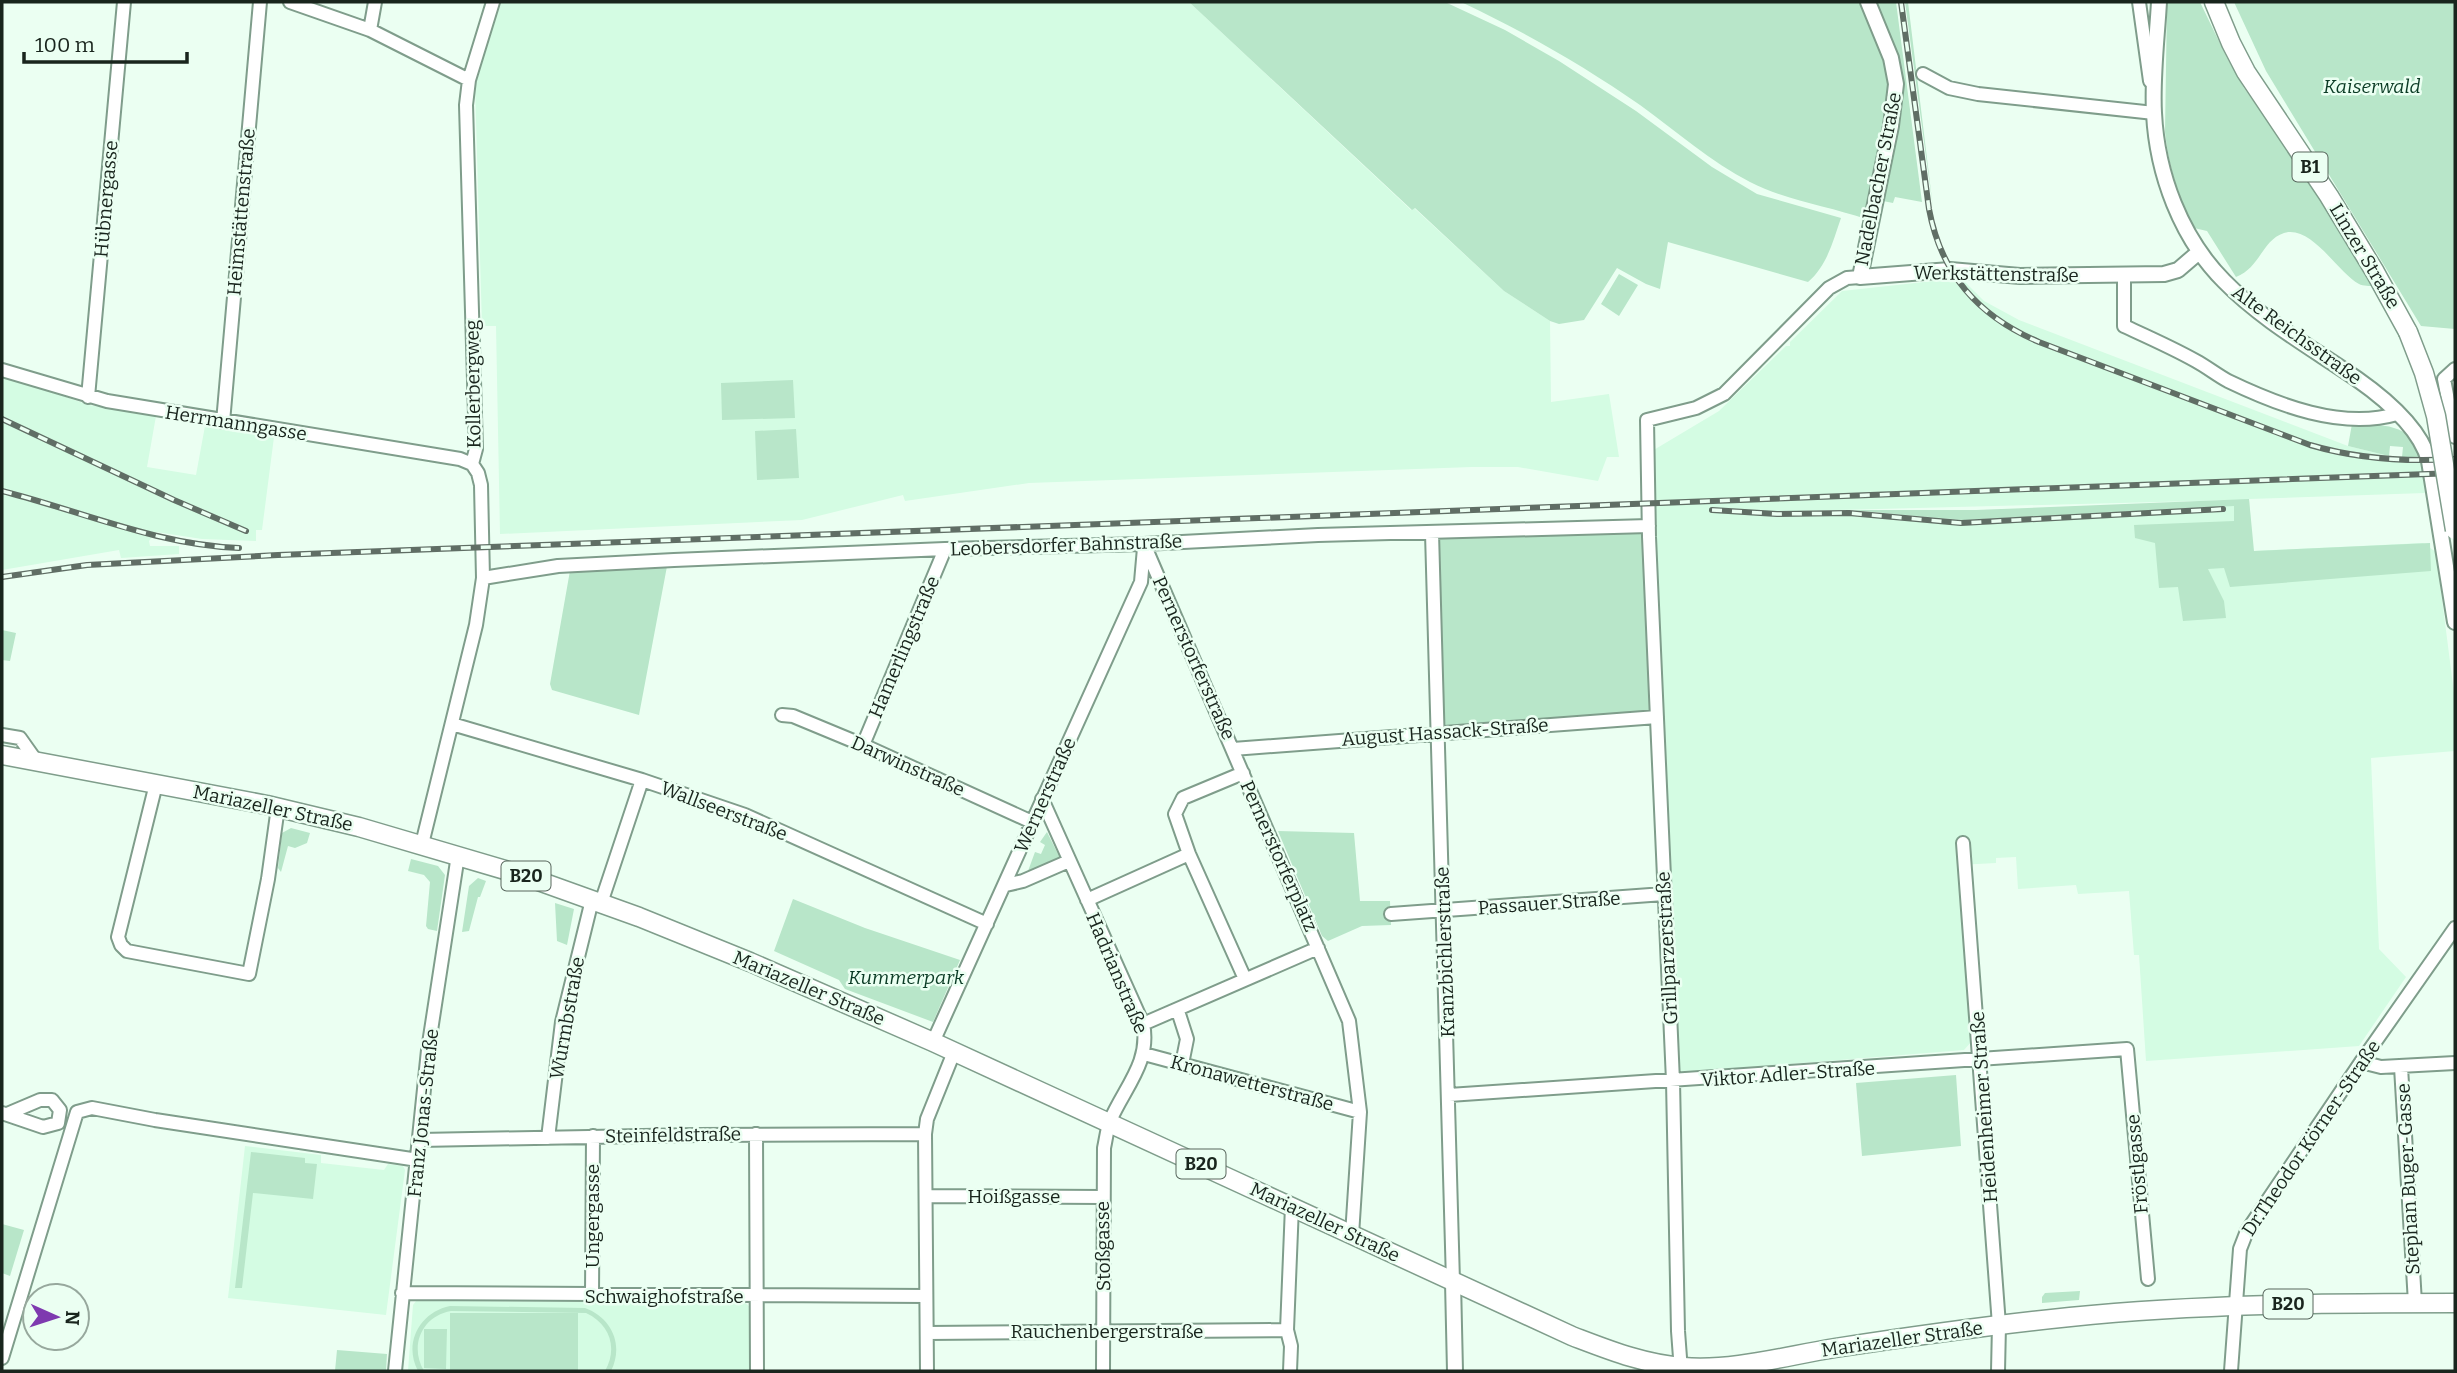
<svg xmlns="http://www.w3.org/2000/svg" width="2457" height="1373" viewBox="0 0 2457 1373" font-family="Bitter,serif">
<rect width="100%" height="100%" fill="#ebfff2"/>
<!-- built -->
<path fill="#d4fce3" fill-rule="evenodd" d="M 501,2 L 1189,2 L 1411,210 L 1414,208 L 1504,291 L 1550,321 L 1551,402 L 1609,394 L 1619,457 L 1607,457 L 1598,481 L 1518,467 L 1472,467 L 1029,483 L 905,501 L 903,495 L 802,520 L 500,534 L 496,326 L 482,326 L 475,86 Z
M 1961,278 L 1984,301 L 2019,320 L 2348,446 L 2389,456 L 2421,458 L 2425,493 L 2249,499 L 2253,551 L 2423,543 L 2436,552 L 2455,701 L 2455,751 L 2371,758 L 2379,949 L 2406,977 L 2359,1046 L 2146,1061 L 2139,955 L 2134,955 L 2129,891 L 2078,894 L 2076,885 L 2018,889 L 2016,857 L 1996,858 L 1996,863 L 1959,865 L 1972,1041 L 1964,1050 L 1679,1073 L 1652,451 L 1719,411 L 1786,346 L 1790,346 L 1790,342 L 1842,291 ZM 2235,500 L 2053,512 L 1759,515 L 1760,512 Z
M 2,375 L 89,405 L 156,416 L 147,467 L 196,475 L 205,426 L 274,437 L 262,530 L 256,530 L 256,541 L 202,539 L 156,532 L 149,541 L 150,546 L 179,546 L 179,554 L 121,558 L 119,550 L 2,570 Z
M 245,1146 L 321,1155 L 321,1163 L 384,1170 L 388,1164 L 403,1166 L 405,1170 L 386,1315 L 228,1298 Z
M 416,1301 L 744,1302 L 750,1307 L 750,1371 L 408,1371 L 413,1305 Z"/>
<!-- green -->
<path fill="#b8e6c9" d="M 1189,2 L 1445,2 L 1505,30 L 1559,61 L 1636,111 L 1712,167 L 1757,194 L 1841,218 C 1833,241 1827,266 1808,282 L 1668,242 L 1660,289 L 1646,284 L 1617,268 L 1584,320 L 1559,324 L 1550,321 L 1504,291 L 1415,208 L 1412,210 Z
M 1461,2 L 1862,2 L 1889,72 L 1889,101 L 1866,219 C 1828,206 1785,200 1750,182 C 1711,162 1676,131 1640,105 C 1584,66 1523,31 1461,2 Z
M 1874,2 L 1896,2 L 1922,202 L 1895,197 L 1893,203 L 1883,201 L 1882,197 L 1900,103 Z
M 1905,2 L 1908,2 L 1933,208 Z
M 2167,2 L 2200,2 L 2227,58 L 2244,88 L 2282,141 L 2375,286 C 2370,286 2363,286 2359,284 C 2338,273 2312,225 2284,233 C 2262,240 2260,268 2236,277 L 2207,231 L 2194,228 C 2178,194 2169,169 2165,132 Z
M 2234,2 L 2455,2 L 2455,329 L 2421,326 L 2266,71 Z
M 1619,274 L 1638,285 L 1619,316 L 1601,304 Z
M 793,380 L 795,418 L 722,420 L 721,383 Z
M 2352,424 C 2380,425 2413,422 2421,458 L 2402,457 L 2403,447 L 2390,446 L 2389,456 L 2348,446 Z
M 796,429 L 799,478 L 757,480 L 755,431 Z
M 2249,499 L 2254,551 L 2430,543 L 2431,571 L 2230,587 L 2224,568 L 2208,569 L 2224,601 L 2226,618 L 2183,621 L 2178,587 L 2159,588 L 2155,543 L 2135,538 L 2134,525 L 2234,521 L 2234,506 L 1964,520 L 1850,510 L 1976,510 Z
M 1649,526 L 1657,717 L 1438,732 L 1432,533 Z
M 668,561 L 639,715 L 552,690 L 550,684 L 571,565 Z
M 2,630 L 16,633 L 10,661 L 2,660 Z
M 291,828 L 310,833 L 307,843 L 295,848 L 288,846 L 281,872 L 278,868 L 282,833 Z
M 1278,831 L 1354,833 L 1360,901 L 1390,901 L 1391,925 L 1362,926 L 1328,941 L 1322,936 Z
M 1047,832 L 1060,858 L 1033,871 L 1028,871 L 1035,852 L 1041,854 L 1045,845 L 1040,842 Z
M 411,859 L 438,866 L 445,875 L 437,931 L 428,929 L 426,926 L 430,882 L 424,875 L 408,871 Z
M 478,878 L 486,881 L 480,897 L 478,897 L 469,931 L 462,932 L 469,886 Z
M 793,899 L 865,928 L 960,960 L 933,1022 L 845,989 L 839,980 L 774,951 Z
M 555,903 L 574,909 L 567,945 L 557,941 Z
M 1956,1075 L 1961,1146 L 1862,1156 L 1856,1083 Z
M 251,1152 L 305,1158 L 305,1163 L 317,1164 L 313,1199 L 253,1193 L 242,1288 L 235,1288 Z
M 2,1224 L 24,1230 L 10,1276 L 2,1273 Z
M 2080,1291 L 2079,1300 L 2042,1303 L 2042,1297 L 2045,1293 Z
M 450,1306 L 585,1308 C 612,1318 624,1345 611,1371 L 605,1371 C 618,1348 610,1324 586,1313 L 451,1311 C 422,1316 409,1346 424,1371 L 418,1371 C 403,1343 420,1312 450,1306 Z
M 450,1313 L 578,1313 L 578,1371 L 450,1371 Z
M 424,1329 L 447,1329 L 446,1369 L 424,1368 Z
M 337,1350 L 387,1354 L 386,1371 L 335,1371 Z"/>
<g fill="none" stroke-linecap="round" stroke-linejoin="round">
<defs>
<path id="minor" d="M 290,2 L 370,30 L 469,80
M 2139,2 L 2150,81
M 370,30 L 375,2
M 1923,74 L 1949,88 L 1978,94 L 2154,113 L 2153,106
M 2124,275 L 2124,326 C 2148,337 2173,348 2196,361 C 2207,367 2217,375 2228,381 C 2278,405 2341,430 2397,414
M 2455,369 L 2444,379 L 2455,437
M 2,370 L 107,401 L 460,459 L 472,464
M 88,397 L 124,2
M 223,422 L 260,2
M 472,464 L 476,449 L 466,105 L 469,80 L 493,2
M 1432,533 L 1453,1282
M 1144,544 L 1349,1021 L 1360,1112 L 1352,1235
M 483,578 L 558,566 L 674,560 L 945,549 L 1144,544 L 1318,535 L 1649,526
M 782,715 L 793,716 L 863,745 L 1032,822
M 452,724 L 642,780 L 745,815 L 987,924
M 2,735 L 20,738 L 37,762
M 863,745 L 945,549
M 1233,749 L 1657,717
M 1243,773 L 1183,798 L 1175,814 L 1189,854 L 1245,979
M 156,784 L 118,937 L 121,945 L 127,951 L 249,974 L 268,879 L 278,807
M 1042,799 L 1143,1024 C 1151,1062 1124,1088 1110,1121 C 1107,1129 1106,1139 1104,1148 L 1103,1371
M 1963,843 L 1999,1325 L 1998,1371
M 422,844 L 476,625 L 483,578 L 481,485 L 478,473 L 472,464
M 1006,885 L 1023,881 L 1069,861
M 1087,900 L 1189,854
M 601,903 L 642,780
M 1391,914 L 1664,894
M 1178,1011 L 1187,1039 L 1182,1064
M 1143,1024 L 1318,948
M 933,1042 L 1141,582 L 1144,548
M 1144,1054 L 1360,1112
M 2361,1062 L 2381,1067 L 2455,1063
M 2401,1067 L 2415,1303
M 1449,1095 L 2127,1049 L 2148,1279
M 2,1113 L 43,1127 L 58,1123 L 60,1110 L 52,1100 L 40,1100 L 7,1114
M 756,1134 L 757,1371
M 548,1138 L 562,1022 L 592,900
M 420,1140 L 696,1135 L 925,1134
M 926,1196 L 1103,1197
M 402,1293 L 926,1296
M 592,1296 L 593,1136
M 927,1333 L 1287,1330
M 2,1358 L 77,1112 L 92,1108 L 155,1120 L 418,1160
M 395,1371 L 428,1050 L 458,855
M 927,1371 L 925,1134 L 927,1119 L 954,1052
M 1290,1371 L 1291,1346 L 1287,1330 L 1292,1206
M 1681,1371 L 1678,1331 L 1673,1081 L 1649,537 L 1647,420 L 1696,408 L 1724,394 L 1829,288 L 1847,278 L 1860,277
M 2231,1371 L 2240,1249 L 2247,1231 L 2361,1062 L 2455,928"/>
<path id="tertiary" d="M 1868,2 L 1891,58 L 1896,84 L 1891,126 L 1860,277 L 1950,270 L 2020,276 L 2164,274 L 2178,270 L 2199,252
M 2159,2 C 2157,38 2152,77 2154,113 C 2157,174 2181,238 2224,281 C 2262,320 2312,348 2357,379 C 2384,398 2420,427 2429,461 L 2455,622
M 1453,1282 L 1455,1371"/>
<path id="primary" d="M 2214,2 L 2231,43 L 2246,72 L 2329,196 L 2375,272 L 2408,332
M 2,755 L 267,805 L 359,827 L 522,875 L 639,917 L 750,962 L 933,1042 L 1572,1336 C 1609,1350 1643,1364 1683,1367 C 1734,1371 1785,1356 1835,1348 C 1913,1336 1991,1325 2070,1317 C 2199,1304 2326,1303 2455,1303"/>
</defs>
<!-- minor casing -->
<use href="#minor" stroke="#7f9d8b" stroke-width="16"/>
<!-- tertiary casing -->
<use href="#tertiary" stroke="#7f9d8b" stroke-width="18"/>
<!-- primary casing -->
<use href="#primary" stroke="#7f9d8b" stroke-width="21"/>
<!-- minor -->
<use href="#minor" stroke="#fff" stroke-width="12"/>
<!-- tertiary -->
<use href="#tertiary" stroke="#fff" stroke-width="14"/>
<!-- primary -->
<use href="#primary" stroke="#fff" stroke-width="18"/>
<defs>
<path id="rail" d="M 1901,2 L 1929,209 C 1941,274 1978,316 2039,342 L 2310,445 C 2358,459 2406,462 2455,459
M 2,419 L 174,500 L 246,531
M 2,491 C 81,511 157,545 239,548
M 1712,510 L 1777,514 L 1849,513 L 1961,523 L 2223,509
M 2,577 L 87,565 L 278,555 L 2455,473"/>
</defs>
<!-- rail casing -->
<use href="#rail" stroke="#606e65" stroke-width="6"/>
<!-- rail -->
<use href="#rail" stroke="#ebfff2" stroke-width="3.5" stroke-dasharray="10" stroke-linecap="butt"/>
<defs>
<path id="primary-bridge" d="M 2408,332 L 2424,373 L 2436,416 L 2455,530"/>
</defs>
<!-- primary-bridge casing -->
<use href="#primary-bridge" stroke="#7f9d8b" stroke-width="21" stroke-linecap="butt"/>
<!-- primary-bridge -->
<use href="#primary-bridge" stroke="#fff" stroke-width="18"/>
</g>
<g text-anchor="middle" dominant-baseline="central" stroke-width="5" stroke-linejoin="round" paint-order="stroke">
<!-- shield labels -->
<g fill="#ebfff2" stroke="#58665d" stroke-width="2">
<rect x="2292.5" y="152.5" width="35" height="29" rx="5"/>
<rect x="501.5" y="861.5" width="49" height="29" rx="5"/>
<rect x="1176.5" y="1149.5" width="49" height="29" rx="5"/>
<rect x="2263.5" y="1289.5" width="49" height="29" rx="5"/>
</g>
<g font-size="18" font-weight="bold" fill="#19251d">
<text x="2310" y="167">B1</text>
<text x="526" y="876">B20</text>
<text x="1201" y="1164">B20</text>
<text x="2288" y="1304">B20</text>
</g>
<!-- park labels -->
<g font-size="19" font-style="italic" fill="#0a3b24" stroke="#ebfff2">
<text x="2372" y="86">Kaiserwald</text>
<text x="906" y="977">Kummerpark</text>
</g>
<!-- street labels -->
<g font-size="19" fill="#19251d" stroke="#ebfff2">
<text transform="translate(1878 179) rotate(-79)">Nadelbacher Straße</text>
<text transform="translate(106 199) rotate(-85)">Hübnergasse</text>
<text transform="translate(241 212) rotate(-85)">Heimstättenstraße</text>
<text transform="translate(2365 256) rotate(59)">Linzer Straße</text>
<text transform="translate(1996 274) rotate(1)">Werkstättenstraße</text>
<text transform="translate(2297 335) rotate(36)">Alte Reichsstraße</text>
<text transform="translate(473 384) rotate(-91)">Kollerbergweg</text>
<text transform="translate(236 423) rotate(9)">Herrmanngasse</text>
<text transform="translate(1066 545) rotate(-2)">Leobersdorfer Bahnstraße</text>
<text transform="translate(904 647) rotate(-67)">Hamerlingstraße</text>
<text transform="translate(1194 658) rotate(66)">Pernerstorferstraße</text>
<text transform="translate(1445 732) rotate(-4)">August Hassack-Straße</text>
<text transform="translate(908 766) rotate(24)">Darwinstraße</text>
<text transform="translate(1045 795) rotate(-66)">Wernerstraße</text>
<text transform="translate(273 808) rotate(12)">Mariazeller Straße</text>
<text transform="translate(724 811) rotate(21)">Wallseerstraße</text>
<text transform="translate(1279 856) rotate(66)">Pernerstorferplatz</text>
<text transform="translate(1549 903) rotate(-4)">Passauer Straße</text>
<text transform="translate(1667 948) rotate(-93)">Grillparzerstraße</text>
<text transform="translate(1445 952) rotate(-92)">Kranzbichlerstraße</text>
<text transform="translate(1117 973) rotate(67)">Hadrianstraße</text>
<text transform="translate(809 988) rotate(23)">Mariazeller Straße</text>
<text transform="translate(567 1018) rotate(-80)">Wurmbstraße</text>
<text transform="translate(1788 1074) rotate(-4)">Viktor Adler-Straße</text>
<text transform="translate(1252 1083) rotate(15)">Kronawetterstraße</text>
<text transform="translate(1984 1107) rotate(-94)">Heidenheimer Straße</text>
<text transform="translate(423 1113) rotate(-84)">Franz Jonas-Straße</text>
<text transform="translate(673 1135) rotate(-1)">Steinfeldstraße</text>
<text transform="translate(2311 1138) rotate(-56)">Dr.Theodor Körner-Straße</text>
<text transform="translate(2137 1164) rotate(-95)">Fröstlgasse</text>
<text transform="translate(2408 1179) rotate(-93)">Stephan Buger-Gasse</text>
<text x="1014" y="1196">Hoißgasse</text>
<text transform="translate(592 1216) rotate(-90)">Ungergasse</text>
<text transform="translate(1325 1222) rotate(25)">Mariazeller Straße</text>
<text transform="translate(1103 1246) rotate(-91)">Stoßgasse</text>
<text x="664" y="1296">Schwaighofstraße</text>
<text x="1107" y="1331">Rauchenbergerstraße</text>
<text transform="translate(1902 1339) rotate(-8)">Mariazeller Straße</text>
</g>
</g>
<!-- border -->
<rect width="2457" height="1373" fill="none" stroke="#19251d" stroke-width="7"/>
<!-- north arrow -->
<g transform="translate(56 1317) rotate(93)"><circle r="33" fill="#ebfff2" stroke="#97a89d" stroke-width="2"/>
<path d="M0-5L12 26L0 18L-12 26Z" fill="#7e3aaf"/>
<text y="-10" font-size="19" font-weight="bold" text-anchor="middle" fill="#19251d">N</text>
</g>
<!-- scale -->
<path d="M24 52v10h163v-10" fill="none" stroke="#19251d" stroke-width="3.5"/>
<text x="35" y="52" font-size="21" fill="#19251d" stroke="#ebfff2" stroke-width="5" paint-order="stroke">100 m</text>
</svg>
